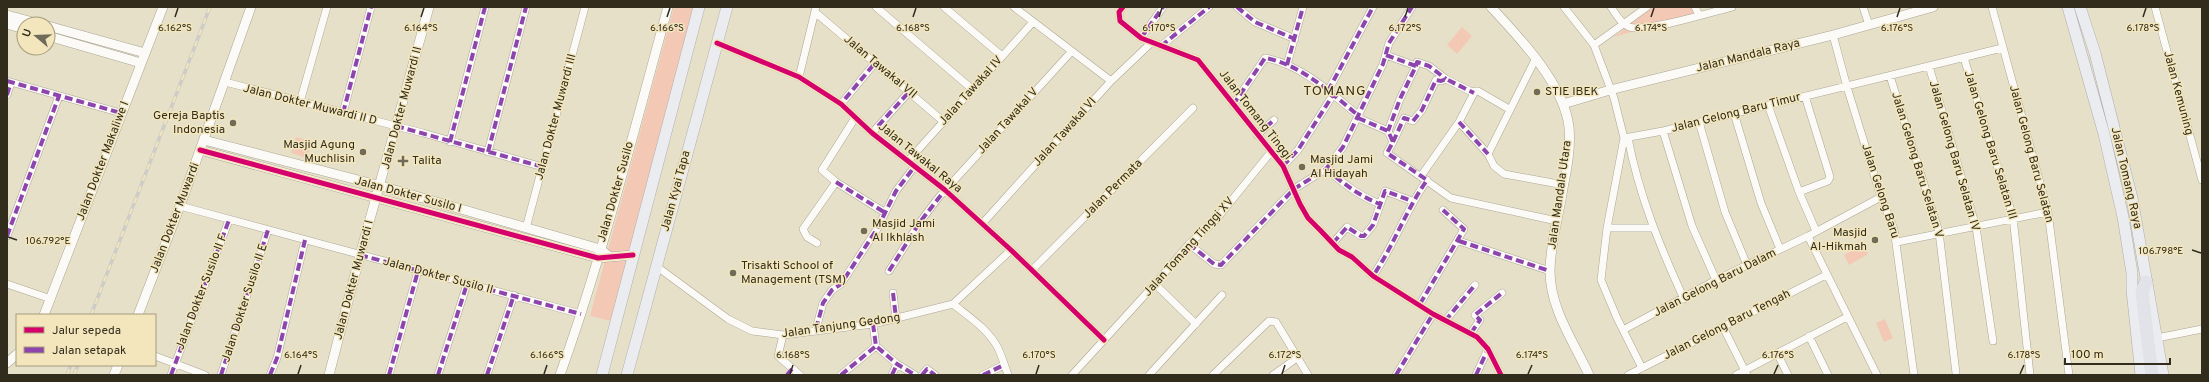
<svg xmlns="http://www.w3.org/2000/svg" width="2209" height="382" viewBox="0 0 2209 382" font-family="Overpass,sans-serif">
<rect width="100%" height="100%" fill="#e6e0c9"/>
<!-- green -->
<path fill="#f3c8b5" d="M 674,7 L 694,7 L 611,321 L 590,316 Z
M 1653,7 L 1691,7 L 1694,14 L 1614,37 Z
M 1462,27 L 1472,36 L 1457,54 L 1447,45 Z
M 296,137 L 311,142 L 307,158 L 291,153 Z
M 1863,244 L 1868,254 L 1849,265 L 1844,255 Z
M 1885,319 L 1893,338 L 1884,342 L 1876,323 Z"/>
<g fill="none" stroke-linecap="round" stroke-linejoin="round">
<defs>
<path id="minor" d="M 876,7 L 972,89
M 944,7 L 1002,56
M 1014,7 L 1111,81
M 1123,7 L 1119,12 L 1120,21 L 1141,38 L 1198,60 L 1283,166 L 1300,204 L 1308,218 L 1320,230 L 1339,250 L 1352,257 L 1373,276 L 1433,314 L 1477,337 L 1488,349 L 1501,375
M 1237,7 L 1255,22 L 1295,39
M 1564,7 L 1594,45 L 1614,98 L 1624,138 L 1607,228 L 1601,280 L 1617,318 L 1642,368
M 1611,7 C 1616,14 1621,24 1629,27 C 1645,33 1712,12 1732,7
M 1695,7 L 1699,15
M 1863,7 L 1869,25
M 1992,7 L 2048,212 L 2069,375
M 2155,7 L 2202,180
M 815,12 L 944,122
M 1833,35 L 1847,87 L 1881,197 L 1894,229 L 1914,375
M 1141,38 L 1163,7
M 717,43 L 799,77 L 841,104 L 872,133 L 945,190 L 1011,250 L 1104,340
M 1594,45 L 1647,7
M 1161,46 L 1209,7
M 1386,55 L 1416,66 L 1400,99 L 1388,131
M 1964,58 L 2013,217 L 2030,375
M 1287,65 L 1303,7
M 1416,66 L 1417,62 L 1429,66 L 1446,79
M 1929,66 L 1976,227 L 1993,341
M 1890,76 L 1939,232 L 1956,373
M 799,77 L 816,7
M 7,81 L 121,113
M 225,82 L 423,133 L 543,167
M 1328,91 L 1373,7
M 7,95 L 11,82
M 300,102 L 327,7
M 841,104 L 875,63
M 1233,105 L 1265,58 C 1301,64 1332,94 1359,116
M 1768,105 L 1799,192 L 1816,231
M 343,113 L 371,7
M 1734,113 L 1761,203 L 1780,249
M 855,118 L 822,170 L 836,182 L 884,212
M 1358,118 L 1388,131 L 1393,142 L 1387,153 L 1451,198 L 1557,221
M 1459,122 L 1488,154 L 1494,166 L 1504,174 L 1564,185
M 1699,122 L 1725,212 L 1747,265
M 1663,131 L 1692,226 L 1716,280
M 872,133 L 909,92
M 1257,135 L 1274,120
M 1624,138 L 1663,131 L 2002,48
M 1628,138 C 1639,195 1660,247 1684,299
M 450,142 L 485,7
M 1393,142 L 1404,118 L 1413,121 L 1422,110 L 1436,80 L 1441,81 L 1446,79 L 1474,93
M 488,152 L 526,7
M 1488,154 L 1535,60
M 908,161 L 1033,22
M 1283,166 L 1298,150 L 1333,95
M 1326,169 C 1343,183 1359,196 1380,204
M 1421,176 L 1459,122 L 1475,91 L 1478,91 L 1509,109
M 1799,192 L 1828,181 L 1830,177 L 1805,96
M 180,206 L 581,314
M 982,224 L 1111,81 L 1151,43
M 526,228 L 585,7
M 1607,228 L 1653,228
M 7,236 L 59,96
M 1808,236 L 1877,375
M 1459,241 L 1550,271
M 1897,242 L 2048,212
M 817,243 L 807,237 L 803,229 L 836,182
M 1333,243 L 1347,227 L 1361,236 L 1364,236 L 1373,225 L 1385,191 L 1412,201
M 1189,244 L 1214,264 L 1221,265 L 1294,189 L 1326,169 L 1343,147 L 1383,64 L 1389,43 L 1412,7
M 656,266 L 728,319 L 752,331 L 783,335 L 873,324 L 953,304 L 1011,250
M 1033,269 L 1193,108
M 889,271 L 920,222 L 939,197 L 1071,52
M 1373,276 C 1394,245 1406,210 1427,180
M 7,284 L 51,299
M 1155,284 L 1196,324
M 893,293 L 896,318
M 953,304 C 969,317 988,329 998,348 C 1002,357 1005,366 1008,375
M 1420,304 L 1464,229 L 1443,210
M 1445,321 L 1475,285
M 873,324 L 876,346 L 897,364 L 915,375
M 1723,327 L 1747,375
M 816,329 L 823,303 L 832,290 L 841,284 L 877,229 L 896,191 L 915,166
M 1623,330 L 1716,280 L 1808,236 L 1881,197
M 1471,333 L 1480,320 L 1475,315 L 1502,293
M 783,335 L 778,356 L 800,375
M 1809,336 L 1828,375
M 2157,338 L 2202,329
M 1777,353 L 1788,375
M 155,356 L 205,375
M 171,375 L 229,220
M 221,375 L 268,230
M 270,375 L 277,358 L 305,240
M 389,375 L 418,271
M 438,375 L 467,284
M 487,375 L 514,295
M 841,375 L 876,346
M 892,375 L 897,364
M 922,375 L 927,369 L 935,375
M 983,375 L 1004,365
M 1072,375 L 1155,284 L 1189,244 L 1214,222 L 1271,152
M 1149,375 L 1222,295
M 1213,375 L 1269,321 L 1276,322 L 1308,375
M 1273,375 L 1297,358
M 1396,375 L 1433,314
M 1476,375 L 1488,349
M 1628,375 L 1826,275
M 1736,375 L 1847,317"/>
<path id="tertiary" d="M 1491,7 C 1519,37 1564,84 1569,127 C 1571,147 1567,168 1563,188 C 1559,215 1550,244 1550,271 C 1550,309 1574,342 1589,375
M 7,15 L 40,24
M 7,24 L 24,29
M 48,26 L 145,53
M 48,36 L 141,63
M 1563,104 L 1610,90 L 1833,35 L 1933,7
M 204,140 L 381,186 L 600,249 L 610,257
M 200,150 L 598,258 L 633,255
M 44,315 L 163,7
M 138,315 L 180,206 L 251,7
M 7,363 L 17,354
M 114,375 L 118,365
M 329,375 L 360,255 L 429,7
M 560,375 C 603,255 634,130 668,7"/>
<path id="primary" d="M 2068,7 L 2104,134 L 2123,217 L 2132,273 L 2132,290 L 2141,375
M 2080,7 L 2095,53 L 2132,198 L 2163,375
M 602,375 L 699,7
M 627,375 L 727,7"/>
<path id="motorway" d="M 2146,282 L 2142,292 L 2152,375"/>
</defs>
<!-- minor casing -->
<use href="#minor" stroke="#aba694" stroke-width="8"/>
<!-- tertiary casing -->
<use href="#tertiary" stroke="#aba694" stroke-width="10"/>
<!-- primary casing -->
<use href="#primary" stroke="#afaeae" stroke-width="12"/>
<!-- motorway casing -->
<use href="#motorway" stroke="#afaeae" stroke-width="14"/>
<!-- minor -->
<use href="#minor" stroke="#fbfaf7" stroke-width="7"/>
<!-- tertiary -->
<use href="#tertiary" stroke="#fbfaf7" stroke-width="9"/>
<!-- primary -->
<use href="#primary" stroke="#ebecef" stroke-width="11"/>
<!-- motorway -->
<use href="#motorway" stroke="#e1e3e9" stroke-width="13"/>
<defs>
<path id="rail" d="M 91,315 L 210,7
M 67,375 L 71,365
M 74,375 L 78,365"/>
</defs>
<!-- rail casing -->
<use href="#rail" stroke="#cdccc6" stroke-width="3.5"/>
<!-- rail -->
<use href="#rail" stroke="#f3e6bc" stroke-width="2" stroke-dasharray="6" stroke-linecap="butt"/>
<!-- quiet -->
<path stroke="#8e44ad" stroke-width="4" stroke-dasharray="8 4" stroke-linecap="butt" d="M 1237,7 L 1255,22 L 1295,39
M 1141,38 L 1163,7
M 1161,46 L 1209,7
M 1386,55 L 1416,66 L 1400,99 L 1388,131
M 1287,65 L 1303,7
M 1416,66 L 1417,62 L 1429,66 L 1446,79
M 7,81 L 121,113
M 1328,91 L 1373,7
M 7,95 L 11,82
M 845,99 L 875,63
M 1233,105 L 1265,58 C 1301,64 1332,94 1359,116
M 343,113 L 371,7
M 1358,118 L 1388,131 L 1393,142 L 1387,153 L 1427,180 C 1406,210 1394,245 1373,276
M 1459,122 L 1488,154
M 396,126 L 543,167
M 878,126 L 909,92
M 1257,135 L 1274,120
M 450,142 L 485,7
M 1393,142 L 1404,118 L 1413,121 L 1422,110 L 1436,80 L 1441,81 L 1446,79 L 1474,93
M 488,152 L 526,7
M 1283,166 L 1298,150 L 1333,95
M 1326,169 C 1343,183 1359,196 1380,204
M 836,182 L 884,212
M 7,236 L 59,96
M 1459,241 L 1550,271
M 1333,243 L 1347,227 L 1361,236 L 1364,236 L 1373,225 L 1385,191 L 1412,201
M 1189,244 L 1214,264 L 1221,265 L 1294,189 L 1326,169 L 1343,147 L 1383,64 L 1389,43 L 1412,7
M 360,255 L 581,314
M 889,271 L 920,222 L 945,190
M 893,293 L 896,318
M 1420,304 L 1464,229 L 1443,210
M 1445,321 L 1475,285
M 873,324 L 876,346 L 897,364 L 915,375
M 816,329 L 823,303 L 832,290 L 841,284 L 877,229 L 896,191 L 915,166
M 1471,333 L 1480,320 L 1475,315 L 1502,293
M 171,375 L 229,220
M 221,375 L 268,230
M 270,375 L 277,358 L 305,240
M 389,375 L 418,271
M 438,375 L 467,284
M 487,375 L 514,295
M 787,375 L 792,369
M 841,375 L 876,346
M 892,375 L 897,364
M 922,375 L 927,369 L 935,375
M 983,375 L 1004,365
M 1396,375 L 1433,314
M 1476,375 L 1488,349"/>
<defs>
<path id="cycleway" d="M 1123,7 L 1119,12 L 1120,21 L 1141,38 L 1198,60 L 1283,166 L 1300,204 L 1308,218 L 1320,230 L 1339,250 L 1352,257 L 1373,276 L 1433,314 L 1477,337 L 1488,349 L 1501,375
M 717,43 L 799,77 L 841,104 L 872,133 L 945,190 L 1011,250 L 1104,340
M 200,150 L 598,258 L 633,255"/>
</defs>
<!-- cycleway casing -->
<use href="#cycleway" stroke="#f3e6bc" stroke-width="8"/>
<!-- cycleway -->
<use href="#cycleway" stroke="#d6006c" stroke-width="5"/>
</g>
<!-- ticks -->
<path fill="none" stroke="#312c1c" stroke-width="1.5" d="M 175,17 L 178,8M 421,17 L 424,8M 667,17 L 670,8M 913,17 L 916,8M 1159,17 L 1162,8M 1405,17 L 1408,8M 1651,17 L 1654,8M 1897,17 L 1900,8M 2143,17 L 2146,8M 8,237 L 17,240M 2192,250 L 2201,253M 298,374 L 301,365M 544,374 L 547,365M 790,374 L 793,365M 1036,374 L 1039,365M 1282,374 L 1285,365M 1528,374 L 1532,365M 1774,374 L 1778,365M 2020,374 L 2024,365"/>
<!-- markers -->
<g fill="#706b59" stroke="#f3e6bc" stroke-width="1.5">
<circle cx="1537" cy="92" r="4"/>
<circle cx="233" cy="123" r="4"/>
<circle cx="363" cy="152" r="4"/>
<path d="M401 155h4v4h4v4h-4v4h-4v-4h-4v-4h4z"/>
<circle cx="1302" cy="167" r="4"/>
<circle cx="864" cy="231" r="4"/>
<circle cx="1875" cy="240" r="4"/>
<circle cx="733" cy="273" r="4"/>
</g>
<g text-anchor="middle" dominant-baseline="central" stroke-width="3" stroke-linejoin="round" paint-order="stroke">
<!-- street labels -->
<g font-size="12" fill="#312c1c" stroke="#f3e6bc">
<text transform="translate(1748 56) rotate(-14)">Jalan Mandala Raya</text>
<text transform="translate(880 67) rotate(40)">Jalan Tawakal VII</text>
<text transform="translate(971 91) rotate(-48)">Jalan Tawakal IV</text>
<text transform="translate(2178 93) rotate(75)">Jalan Kemuning</text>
<text transform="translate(310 105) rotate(14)">Jalan Dokter Muwardi II D</text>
<text transform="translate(402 108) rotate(-75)">Jalan Dokter Muwardi II</text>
<text transform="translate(1736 113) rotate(-14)">Jalan Gelong Baru Timur</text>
<text transform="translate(1255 115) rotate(52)">Jalan Tomang Tinggi</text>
<text transform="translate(556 117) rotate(-75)">Jalan Dokter Muwardi III</text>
<text transform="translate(1008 121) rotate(-48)">Jalan Tawakal V</text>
<text transform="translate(1065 132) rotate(-48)">Jalan Tawakal VI</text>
<text transform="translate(1990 145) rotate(73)">Jalan Gelong Baru Selatan III</text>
<text transform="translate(2031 154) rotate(75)">Jalan Gelong Baru Selatan</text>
<text transform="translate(1954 156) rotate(74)">Jalan Gelong Baru Selatan IV</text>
<text transform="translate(920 158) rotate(39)">Jalan Tawakal Raya</text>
<text transform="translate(103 161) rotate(-69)">Jalan Dokter Makaliwe I</text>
<text transform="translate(1917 165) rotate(73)">Jalan Gelong Baru Selatan V</text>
<text transform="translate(2126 178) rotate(77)">Jalan Tomang Raya</text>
<text transform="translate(1113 189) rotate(-45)">Jalan Permata</text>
<text transform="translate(676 191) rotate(-75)">Jalan Kyai Tapa</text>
<text transform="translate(1880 191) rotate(72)">Jalan Gelong Baru</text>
<text transform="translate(616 192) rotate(-74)">Jalan Dokter Susilo</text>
<text transform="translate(408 195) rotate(15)">Jalan Dokter Susilo I</text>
<text transform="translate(1560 195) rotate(-82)">Jalan Mandala Utara</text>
<text transform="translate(175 218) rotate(-69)">Jalan Dokter Muwardi</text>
<text transform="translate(1189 247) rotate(-48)">Jalan Tomang Tinggi XV</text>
<text transform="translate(438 276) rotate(15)">Jalan Dokter Susilo II</text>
<text transform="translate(354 280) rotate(-75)">Jalan Dokter Muwardi I</text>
<text transform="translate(1715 283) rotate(-27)">Jalan Gelong Baru Dalam</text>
<text transform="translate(202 292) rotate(-69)">Jalan Dokter Susilo II F</text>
<text transform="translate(245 303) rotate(-72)">Jalan Dokter Susilo II E</text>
<text transform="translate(1727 325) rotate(-27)">Jalan Gelong Baru Tengah</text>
<text transform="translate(841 326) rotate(-8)">Jalan Tanjung Gedong</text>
</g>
<!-- poi labels -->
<g font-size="12" fill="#312c1c" stroke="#f3e6bc" text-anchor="start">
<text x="1545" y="92">STIE IBEK</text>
<text x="225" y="116" text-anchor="end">Gereja Baptis<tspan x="225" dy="14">Indonesia</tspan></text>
<text x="355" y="145" text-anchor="end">Masjid Agung<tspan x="355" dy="14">Muchlisin</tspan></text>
<text x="1310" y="160">Masjid Jami<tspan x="1310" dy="14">Al Hidayah</tspan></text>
<text x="412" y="161">Talita</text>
<text x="872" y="224">Masjid Jami<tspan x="872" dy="14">Al Ikhlash</tspan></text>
<text x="1867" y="233" text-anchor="end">Masjid<tspan x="1867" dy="14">Al-Hikmah</tspan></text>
<text x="741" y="266">Trisakti School of<tspan x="741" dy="14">Management (TSM)</tspan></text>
</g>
<!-- quarter labels -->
<g font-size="14" letter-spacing="1" fill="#312c1c" stroke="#f3e6bc">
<text x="1335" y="91">TOMANG</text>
</g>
</g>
<g font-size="10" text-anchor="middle" fill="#312c1c" stroke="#f3e6bc" stroke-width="3" stroke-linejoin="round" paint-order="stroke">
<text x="175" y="31">6.162°S</text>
<text x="421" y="31">6.164°S</text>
<text x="667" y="31">6.166°S</text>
<text x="913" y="31">6.168°S</text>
<text x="1159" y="31">6.170°S</text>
<text x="1405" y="31">6.172°S</text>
<text x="1651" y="31">6.174°S</text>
<text x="1897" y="31">6.176°S</text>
<text x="2143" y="31">6.178°S</text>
<text x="48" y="244">106.792°E</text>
<text x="2161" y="254">106.798°E</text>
<text x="301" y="358">6.164°S</text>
<text x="547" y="358">6.166°S</text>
<text x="793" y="358">6.168°S</text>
<text x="1039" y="358">6.170°S</text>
<text x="1285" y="358">6.172°S</text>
<text x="1532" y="358">6.174°S</text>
<text x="1778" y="358">6.176°S</text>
<text x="2024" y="358">6.178°S</text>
</g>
<!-- border -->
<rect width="2209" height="382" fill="none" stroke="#312c1c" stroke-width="16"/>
<!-- legend -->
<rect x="16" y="314" width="140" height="52" fill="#f3e6bc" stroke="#a59c7c"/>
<rect x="24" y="327" width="20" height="6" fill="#d6006c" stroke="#a59c7c"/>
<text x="52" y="334" font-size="12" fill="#312c1c">Jalur sepeda</text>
<rect x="24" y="347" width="20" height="6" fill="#8e44ad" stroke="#a59c7c"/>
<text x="52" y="354" font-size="12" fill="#312c1c">Jalan setapak</text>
<!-- north arrow -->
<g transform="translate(36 36) rotate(289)"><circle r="19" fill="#f3e6bc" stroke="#a59c7c"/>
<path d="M0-3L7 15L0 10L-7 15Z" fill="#706b59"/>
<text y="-6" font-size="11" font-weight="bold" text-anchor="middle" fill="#312c1c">U</text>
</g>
<!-- scale -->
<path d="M2065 358v6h105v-6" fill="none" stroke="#312c1c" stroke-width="2"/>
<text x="2071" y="358" font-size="12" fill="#312c1c" stroke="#f3e6bc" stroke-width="3" paint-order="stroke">100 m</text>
</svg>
